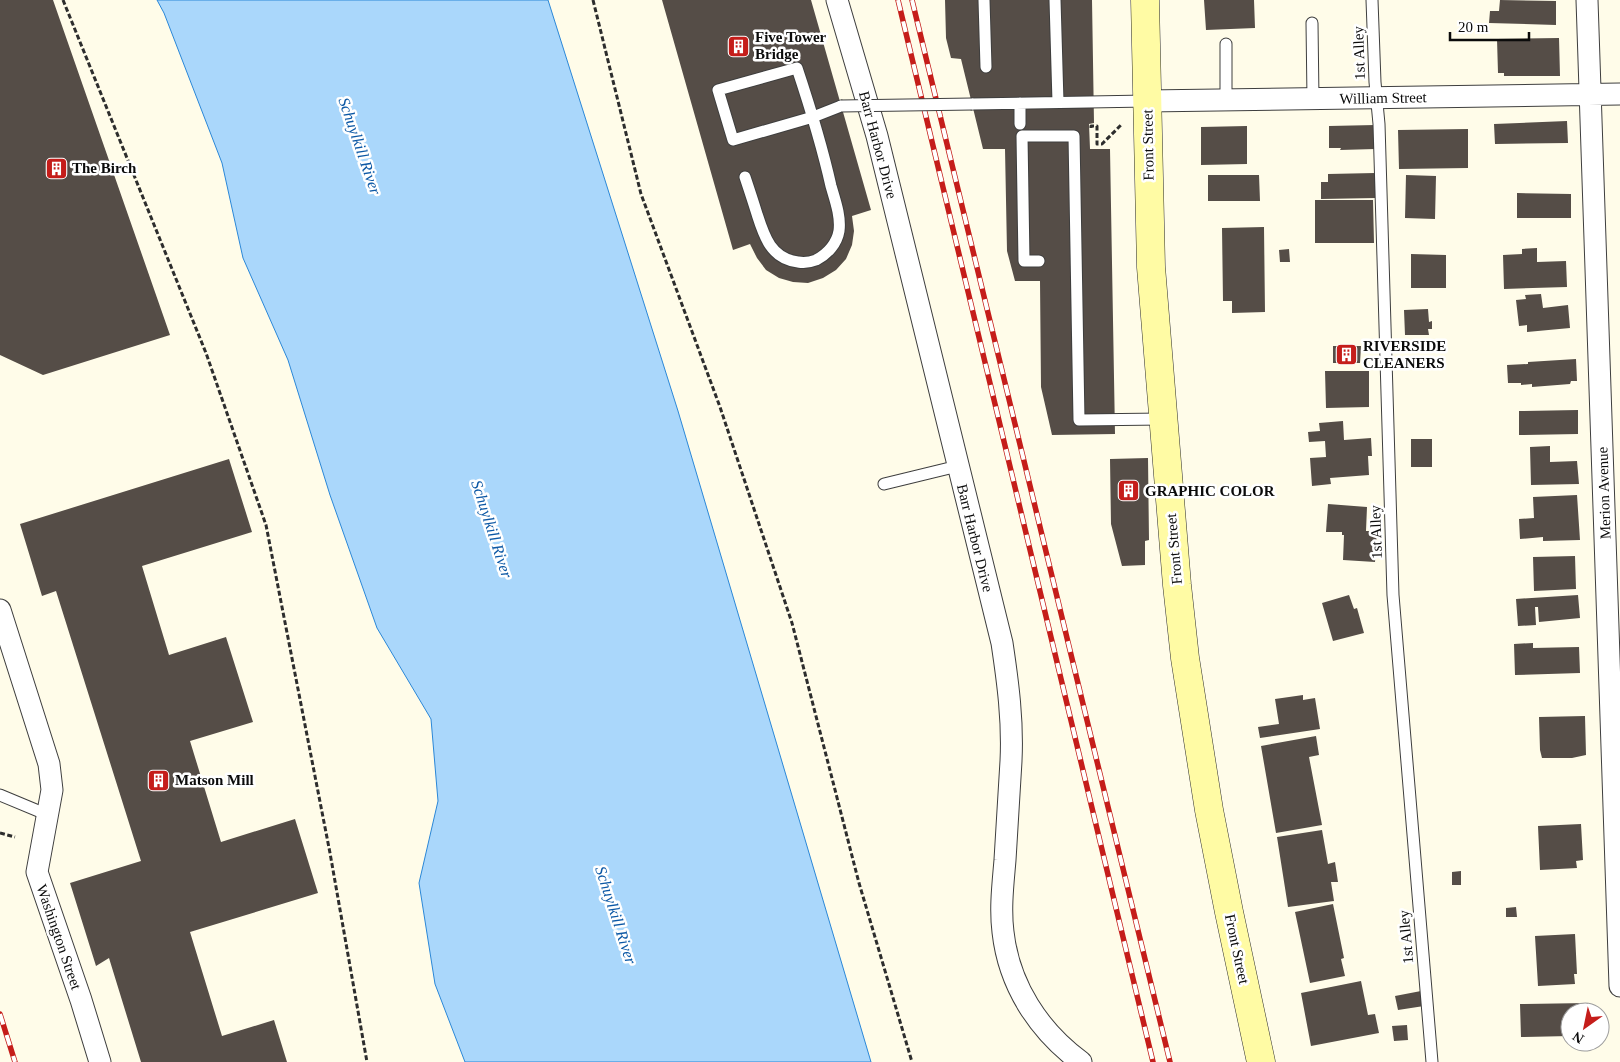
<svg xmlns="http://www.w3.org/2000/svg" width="1620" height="1062" viewBox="0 0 1620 1062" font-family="'Times New Roman',serif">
<rect width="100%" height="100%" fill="#fffce9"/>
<!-- water -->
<path fill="#aad7fb" stroke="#2b87d7" d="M 157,0 L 548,0 L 678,411 L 871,1062 L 465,1062 L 435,984 L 419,883 L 438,801 L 431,719 L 377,628 L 330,495 L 288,360 L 243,258 L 222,163 L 164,13 Z"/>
<!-- building -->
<path fill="#554d47" d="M 0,0 L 53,0 L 170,335 L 43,375 L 0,355 Z
M 662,0 L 811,0 L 871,210 L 852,216 L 854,231 L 852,245 L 846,259 L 836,270 L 823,278 L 808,283 L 793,282 L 779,278 L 766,270 L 757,258 L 750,244 L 733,250 Z
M 945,0 L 1092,0 L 1094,123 L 1089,124 L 1090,149 L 1110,149 L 1115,434 L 1052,435 L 1041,387 L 1040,281 L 1015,281 L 1007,251 L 1005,149 L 983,149 L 961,59 L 951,58 L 946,38 Z
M 1204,0 L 1254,0 L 1255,28 L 1206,30 Z
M 1500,0 L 1556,1 L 1556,25 L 1489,23 L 1490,11 L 1499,11 Z
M 1559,38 L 1560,76 L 1504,76 L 1504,73 L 1498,73 L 1497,39 Z
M 1567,121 L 1568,143 L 1495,144 L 1494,124 Z
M 1375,125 L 1375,149 L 1340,150 L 1341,148 L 1329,148 L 1329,126 Z
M 1247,126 L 1247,164 L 1201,165 L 1201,127 Z
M 1468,129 L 1468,168 L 1399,169 L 1398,130 Z
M 1375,173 L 1376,198 L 1321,199 L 1321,182 L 1328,182 L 1328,174 Z
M 1208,175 L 1259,175 L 1260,201 L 1208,201 Z
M 1406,175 L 1436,176 L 1435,219 L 1405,218 Z
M 1517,193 L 1571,194 L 1571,218 L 1517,218 Z
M 1315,200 L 1373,200 L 1374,243 L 1315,243 Z
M 1264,227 L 1265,312 L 1232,313 L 1232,301 L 1223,301 L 1222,228 Z
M 1537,248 L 1537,262 L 1566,261 L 1567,287 L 1504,289 L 1503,255 L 1522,254 L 1522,249 Z
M 1289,249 L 1290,262 L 1280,262 L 1279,250 Z
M 1411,254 L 1446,255 L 1446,288 L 1411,288 Z
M 1541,294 L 1543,308 L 1568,305 L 1570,328 L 1527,332 L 1527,325 L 1519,326 L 1516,300 L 1526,299 L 1525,295 Z
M 1428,309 L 1429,322 L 1432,321 L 1432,329 L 1428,329 L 1429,335 L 1405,335 L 1404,310 Z
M 1333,346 L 1361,346 L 1360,363 L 1333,363 Z
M 1576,359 L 1577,381 L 1571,381 L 1570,384 L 1532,387 L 1532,384 L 1521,385 L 1521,383 L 1508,383 L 1507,365 L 1528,364 L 1528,362 Z
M 1325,371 L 1369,371 L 1369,407 L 1326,408 Z
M 1578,410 L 1578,434 L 1519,435 L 1519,411 Z
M 1343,421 L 1344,440 L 1371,438 L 1372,456 L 1368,456 L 1369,475 L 1330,478 L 1331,484 L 1312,486 L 1310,458 L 1326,457 L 1325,441 L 1309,442 L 1308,432 L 1320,431 L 1319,423 Z
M 1411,439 L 1432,439 L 1432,467 L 1411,467 Z
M 1550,446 L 1550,462 L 1577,461 L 1579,484 L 1531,485 L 1530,447 Z
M 1148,458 L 1149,540 L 1145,541 L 1145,565 L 1122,566 L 1111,524 L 1110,459 Z
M 229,459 L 252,532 L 142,566 L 169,655 L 226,637 L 253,722 L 190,741 L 221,842 L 295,819 L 318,893 L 190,932 L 222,1036 L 274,1020 L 287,1062 L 141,1062 L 109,958 L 96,966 L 70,883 L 141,861 L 56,591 L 42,596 L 20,524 Z
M 1577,495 L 1580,540 L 1543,541 L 1543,537 L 1520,539 L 1519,519 L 1534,518 L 1533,497 Z
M 1328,504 L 1367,507 L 1366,531 L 1377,531 L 1375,562 L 1343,560 L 1344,535 L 1342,535 L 1342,532 L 1326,532 Z
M 1575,556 L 1576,589 L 1534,591 L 1533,557 Z
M 1349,595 L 1354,609 L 1357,608 L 1364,633 L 1333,641 L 1322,603 Z
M 1578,595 L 1580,618 L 1539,622 L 1538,607 L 1535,607 L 1536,625 L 1518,626 L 1516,599 Z
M 1533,643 L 1533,648 L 1579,647 L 1580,673 L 1515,675 L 1514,644 Z
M 1303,695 L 1303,700 L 1315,698 L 1320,729 L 1260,738 L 1258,727 L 1279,724 L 1275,699 Z
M 1585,716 L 1586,755 L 1572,758 L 1542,758 L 1540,750 L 1539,717 Z
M 1316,736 L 1319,755 L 1309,757 L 1322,825 L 1276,833 L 1261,746 Z
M 1581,824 L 1583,860 L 1576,861 L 1577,868 L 1540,870 L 1538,826 Z
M 1322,830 L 1328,864 L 1335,862 L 1338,882 L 1331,882 L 1334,901 L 1288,907 L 1277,837 Z
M 1461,871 L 1461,885 L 1452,885 L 1452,872 Z
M 1333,904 L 1344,958 L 1341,959 L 1345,976 L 1310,983 L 1295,912 Z
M 1516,907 L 1517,917 L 1506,917 L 1506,908 Z
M 1575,934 L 1577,974 L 1574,974 L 1575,984 L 1538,986 L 1535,936 Z
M 1361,981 L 1368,1015 L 1375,1014 L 1379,1033 L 1311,1046 L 1301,993 Z
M 1421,991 L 1424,1006 L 1398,1010 L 1395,996 Z
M 1588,1003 L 1588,1012 L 1570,1012 L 1570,1036 L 1521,1037 L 1520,1004 Z
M 1407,1025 L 1408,1040 L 1394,1041 L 1392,1026 Z"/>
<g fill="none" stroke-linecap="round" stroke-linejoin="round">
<defs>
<path id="service" d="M 984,0 L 986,67
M 1055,0 L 1058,102
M 1372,0 L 1375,82 L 1379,124 L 1393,595 L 1432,1062
M 1312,23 L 1313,99
M 1226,44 L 1226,99
M 1020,103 L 1020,124
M 972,104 L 1147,101
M 745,177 C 749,189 753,201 757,214 C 764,236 771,259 798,262 C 804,263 811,262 816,260 C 828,254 837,243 839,231 C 841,216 835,200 831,186 C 822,146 810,107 797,68 L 718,90 L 733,140 L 813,117 L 841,106
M 1039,261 L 1024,261 L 1022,136 L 1074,136 L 1079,420 L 1163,419
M 884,484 L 958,466
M 0,795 L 48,815"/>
<path id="minor" d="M 837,0 L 877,136 L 1002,643 C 1008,683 1013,721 1011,761 C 1009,794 1007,827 1005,860 C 1003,884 1000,908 1003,932 C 1009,986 1039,1031 1081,1062
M 1587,0 L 1620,986
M 1147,101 L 1620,94
M 0,610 L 49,764 L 52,790 L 37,872 L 81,1000 L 100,1062"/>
<path id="secondary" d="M 1145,0 L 1151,267 L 1177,585 L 1185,658 L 1209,810 L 1229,912 L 1261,1062"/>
</defs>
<!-- service casing -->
<use href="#service" stroke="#3e3e3e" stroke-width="13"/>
<!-- minor casing -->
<use href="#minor" stroke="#3e3e3e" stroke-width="23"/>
<!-- secondary casing -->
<use href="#secondary" stroke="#2d2d2d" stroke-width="29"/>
<!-- path -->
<path stroke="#2d2d2d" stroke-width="3" stroke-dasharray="5 2.5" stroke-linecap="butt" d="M 63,0 L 206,353 L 266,525 L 330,853 L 367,1062
M 593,0 L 641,194 L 720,407 L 792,623 L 859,883 L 912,1062
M 1091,128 L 1091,126 L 1097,126 L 1097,144 L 1102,144 L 1121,125
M 0,833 L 15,837"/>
<!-- service -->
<use href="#service" stroke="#fff" stroke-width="11"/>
<!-- minor -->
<use href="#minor" stroke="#fff" stroke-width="21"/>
<!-- secondary -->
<use href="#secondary" stroke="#fffba4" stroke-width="28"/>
<defs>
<path id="rail" d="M 898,0 L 1153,1062
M 912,0 L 1170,1062
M 0,1014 L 15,1062"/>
</defs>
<!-- rail casing -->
<use href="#rail" stroke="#c51d1a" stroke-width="5.5"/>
<!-- rail -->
<use href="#rail" stroke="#fff" stroke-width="4" stroke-dasharray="11" stroke-linecap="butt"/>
<defs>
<path id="service-bridge" d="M 841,106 L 972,104"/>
</defs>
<!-- service-bridge casing -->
<use href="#service-bridge" stroke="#3e3e3e" stroke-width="13" stroke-linecap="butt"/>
<!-- service-bridge -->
<use href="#service-bridge" stroke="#fff" stroke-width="11"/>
</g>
<!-- icons -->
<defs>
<symbol id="building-square" viewBox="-11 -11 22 22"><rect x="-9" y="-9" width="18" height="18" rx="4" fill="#c51d1a" stroke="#fff"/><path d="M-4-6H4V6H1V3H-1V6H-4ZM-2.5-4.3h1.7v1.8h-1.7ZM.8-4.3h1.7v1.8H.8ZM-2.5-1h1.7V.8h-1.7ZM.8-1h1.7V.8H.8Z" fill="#fff"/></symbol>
</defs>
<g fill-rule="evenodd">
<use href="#building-square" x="726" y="34" width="25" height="25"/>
<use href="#building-square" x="44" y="156" width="25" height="25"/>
<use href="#building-square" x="1334" y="342" width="25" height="25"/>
<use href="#building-square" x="1116" y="478" width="25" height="25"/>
<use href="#building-square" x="146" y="768" width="25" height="25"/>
</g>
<g text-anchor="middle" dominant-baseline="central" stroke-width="5" stroke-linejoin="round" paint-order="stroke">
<!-- poi labels -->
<g font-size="15" font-weight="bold" fill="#0b0b0b" stroke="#fff" text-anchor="start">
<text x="755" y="37">Five Tower<tspan x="755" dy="17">Bridge</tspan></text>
<text x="72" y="168">The Birch</text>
<text x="1363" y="346">RIVERSIDE<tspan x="1363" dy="17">CLEANERS</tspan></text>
<text x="1145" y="491">GRAPHIC COLOR</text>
<text x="175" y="780">Matson Mill</text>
</g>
<!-- street labels -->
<g font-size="15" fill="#0b0b0b" stroke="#fff">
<text transform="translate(1359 53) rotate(-92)">1st Alley</text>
<text transform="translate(1383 98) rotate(-1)">William Street</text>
<text transform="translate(878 145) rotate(75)">Barr Harbor Drive</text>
<text transform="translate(1148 145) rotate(-91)">Front Street</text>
<text transform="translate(1604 493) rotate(-92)">Merion Avenue</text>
<text transform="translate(1376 532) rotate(-92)">1st Alley</text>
<text transform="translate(975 538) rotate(76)">Barr Harbor Drive</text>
<text transform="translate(1174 549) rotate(-95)">Front Street</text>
<text transform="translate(59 937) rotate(71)">Washington Street</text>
<text transform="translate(1406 937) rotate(-95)">1st Alley</text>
<text transform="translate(1237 949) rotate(78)">Front Street</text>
</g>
<!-- water labels -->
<g font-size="16" font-style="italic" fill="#0c58a5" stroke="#fff">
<text transform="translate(360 146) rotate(71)">Schuylkill River</text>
<text transform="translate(492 529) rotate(72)">Schuylkill River</text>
<text transform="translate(616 915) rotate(72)">Schuylkill River</text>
</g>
</g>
<!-- north arrow -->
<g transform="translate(1585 1027) rotate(213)"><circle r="24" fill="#ffffff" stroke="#9d9d9d"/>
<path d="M0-4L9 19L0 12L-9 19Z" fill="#c51d1a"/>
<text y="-8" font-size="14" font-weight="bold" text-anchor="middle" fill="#0b0b0b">N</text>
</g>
<!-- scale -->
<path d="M1450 32v8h79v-8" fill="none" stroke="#0b0b0b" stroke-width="2.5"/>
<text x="1458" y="32" font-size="15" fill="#0b0b0b" stroke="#ffffff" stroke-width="4" paint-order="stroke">20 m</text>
</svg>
